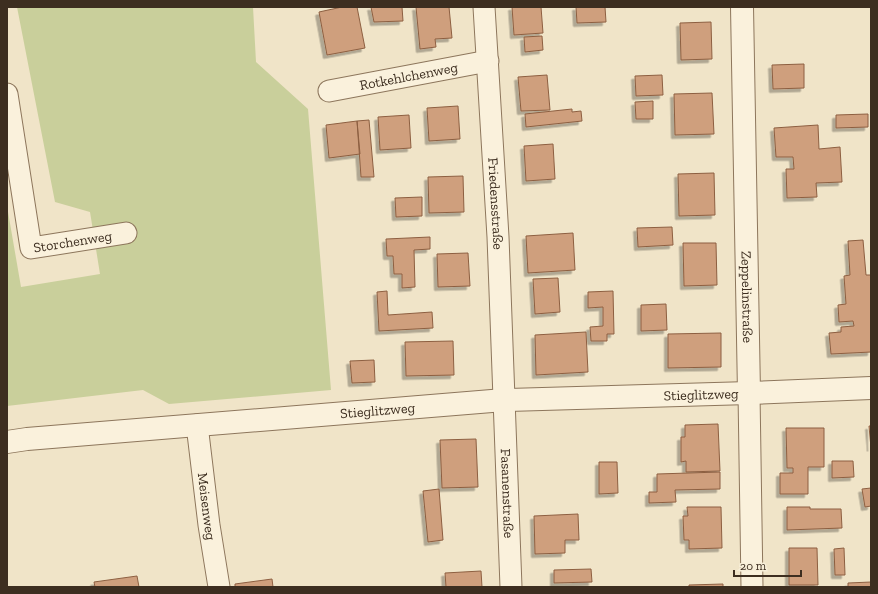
<svg xmlns="http://www.w3.org/2000/svg" width="878" height="594" viewBox="0 0 878 594" font-family="'Zilla Slab',serif">
<defs>
<filter id="shadow"><feDropShadow dx="-3.5" dy="3.5" stdDeviation="0" flood-color="#0004"/></filter>
</defs>
<rect width="100%" height="100%" fill="#f0e4c8"/>
<!-- green -->
<path fill="#c9cf9b" d="M 17,7 L 253,7 L 256,62 L 308,109 L 331,390 L 169,404 L 143,390 L 7,406 L 7,206 L 21,287 L 100,274 L 90,212 L 55,202 Z"/>
<!-- building -->
<path fill="#cf9f7d" stroke="#8d5f41" filter="url(#shadow)" d="M 342,7 L 357,7 L 365,48 L 327,55 L 319,12 Z
M 371,7 L 402,7 L 403,21 L 374,22 Z
M 416,7 L 449,7 L 452,38 L 435,39 L 436,47 L 420,49 Z
M 512,7 L 541,7 L 543,33 L 514,35 Z
M 576,7 L 605,7 L 606,22 L 577,23 Z
M 711,22 L 712,59 L 681,60 L 680,23 Z
M 542,36 L 543,50 L 525,52 L 524,37 Z
M 804,64 L 804,88 L 773,89 L 772,65 Z
M 547,75 L 550,110 L 521,111 L 518,77 Z
M 662,75 L 663,95 L 636,96 L 635,76 Z
M 712,93 L 714,134 L 675,135 L 674,94 Z
M 653,101 L 653,119 L 636,119 L 635,102 Z
M 458,106 L 460,139 L 429,141 L 427,108 Z
M 572,109 L 572,112 L 581,111 L 582,121 L 526,127 L 525,114 Z
M 868,114 L 868,127 L 836,128 L 836,115 Z
M 409,115 L 411,148 L 380,150 L 378,117 Z
M 369,120 L 374,177 L 361,177 L 357,121 Z
M 357,121 L 360,154 L 329,158 L 326,125 Z
M 818,125 L 819,149 L 840,147 L 842,182 L 816,183 L 817,197 L 787,198 L 786,169 L 794,169 L 793,157 L 776,157 L 774,128 Z
M 553,144 L 555,179 L 526,181 L 524,146 Z
M 714,173 L 715,215 L 679,216 L 678,174 Z
M 463,176 L 464,212 L 429,213 L 428,177 Z
M 422,197 L 422,216 L 396,217 L 395,198 Z
M 672,227 L 673,245 L 638,247 L 637,228 Z
M 573,233 L 575,270 L 528,273 L 526,236 Z
M 430,237 L 430,249 L 414,250 L 415,287 L 402,288 L 402,274 L 394,274 L 393,256 L 387,256 L 386,239 Z
M 863,240 L 866,275 L 871,275 L 871,352 L 831,354 L 829,333 L 841,332 L 841,327 L 854,326 L 853,321 L 839,322 L 838,305 L 846,304 L 844,276 L 850,275 L 848,241 Z
M 683,243 L 716,243 L 717,285 L 684,286 Z
M 468,253 L 470,286 L 438,287 L 437,254 Z
M 558,278 L 560,312 L 535,314 L 533,279 Z
M 387,291 L 388,315 L 432,312 L 433,328 L 379,331 L 377,292 Z
M 613,291 L 614,334 L 607,334 L 607,341 L 591,341 L 590,327 L 603,326 L 603,307 L 588,308 L 588,292 Z
M 666,304 L 667,330 L 641,331 L 641,305 Z
M 586,332 L 588,372 L 536,375 L 535,335 Z
M 721,333 L 721,367 L 668,368 L 668,334 Z
M 453,341 L 454,375 L 406,376 L 405,342 Z
M 374,360 L 375,382 L 352,383 L 350,361 Z
M 718,424 L 720,471 L 686,472 L 686,461 L 681,462 L 681,437 L 685,437 L 685,425 Z
M 869,426 L 871,426 L 871,448 Z
M 786,428 L 824,428 L 824,467 L 808,467 L 808,494 L 780,494 L 780,473 L 793,473 L 793,468 L 787,468 Z
M 476,439 L 478,487 L 442,488 L 440,440 Z
M 832,461 L 853,461 L 854,477 L 832,478 Z
M 599,462 L 617,462 L 618,493 L 599,494 Z
M 720,472 L 720,489 L 675,490 L 676,502 L 649,503 L 649,492 L 657,492 L 657,474 Z
M 871,488 L 871,506 L 865,507 L 862,489 Z
M 439,489 L 443,540 L 428,542 L 423,491 Z
M 687,507 L 721,507 L 722,548 L 689,549 L 689,540 L 684,540 L 683,516 L 688,516 Z
M 787,507 L 810,507 L 810,509 L 841,509 L 842,528 L 787,530 Z
M 578,514 L 579,540 L 565,540 L 565,553 L 535,554 L 534,516 Z
M 789,548 L 817,548 L 818,585 L 789,585 Z
M 844,548 L 845,575 L 835,575 L 834,549 Z
M 591,569 L 592,582 L 554,583 L 554,570 Z
M 481,571 L 482,587 L 446,587 L 445,573 Z
M 137,576 L 139,587 L 95,587 L 94,582 Z
M 272,579 L 273,587 L 235,587 L 235,584 Z
M 871,582 L 871,587 L 848,587 L 848,583 Z
M 723,584 L 723,587 L 689,587 L 689,585 Z"/>
<g fill="none" stroke-linecap="round" stroke-linejoin="round">
<defs>
<g id="minor">
<path id="s1" d="M 484,7 L 498,237 L 511,587"/>
<path id="s2" d="M 329,91 L 488,61"/>
<path id="s3" d="M 7,94 L 31,248 L 126,233"/>
<path d="M 749,393 L 752,587"/>
<path id="s4" d="M 197,425 L 209,525 L 219,587"/>
</g>
<g id="tertiary">
<path id="s5" d="M 742,7 L 749,393"/>
<path id="s6" d="M 7,442 L 27,439 L 504,400 L 749,393 L 871,388"/>
</g>
</defs>
<!-- minor casing -->
<use href="#minor" stroke="#8d765c" stroke-width="23"/>
<!-- tertiary casing -->
<use href="#tertiary" stroke="#8d765c" stroke-width="24"/>
<!-- minor -->
<use href="#minor" stroke="#faf1dc" stroke-width="21"/>
<!-- tertiary -->
<use href="#tertiary" stroke="#faf1dc" stroke-width="22"/>
</g>
<g text-anchor="middle" dominant-baseline="central" stroke-width="4" stroke-linejoin="round" paint-order="stroke">
<!-- street labels -->
<g font-size="14" fill="#3d2e20" stroke="#f7eed8">
<text stroke="none"><textPath href="#s2" startOffset="81">Rotkehlchenweg</textPath></text>
<text stroke="none"><textPath href="#s1" startOffset="197">Friedensstraße</textPath></text>
<text stroke="none"><textPath href="#s3" startOffset="198">Storchenweg</textPath></text>
<text stroke="none"><textPath href="#s5" startOffset="290">Zeppelinstraße</textPath></text>
<text stroke="none"><textPath href="#s6" startOffset="696">Stieglitzweg</textPath></text>
<text stroke="none"><textPath href="#s6" startOffset="372">Stieglitzweg</textPath></text>
<text stroke="none"><textPath href="#s1" startOffset="487">Fasanenstraße</textPath></text>
<text stroke="none"><textPath href="#s4" startOffset="82">Meisenweg</textPath></text>
</g>
</g>
<!-- border -->
<rect width="878" height="594" fill="none" stroke="#3d2e20" stroke-width="16"/>
<!-- scale -->
<path d="M734 570v6h67v-6" fill="none" stroke="#3d2e20" stroke-width="2"/>
<text x="740" y="570" font-size="12" fill="#3d2e20" stroke="#f7eed8" stroke-width="3" paint-order="stroke">20 m</text>
</svg>
